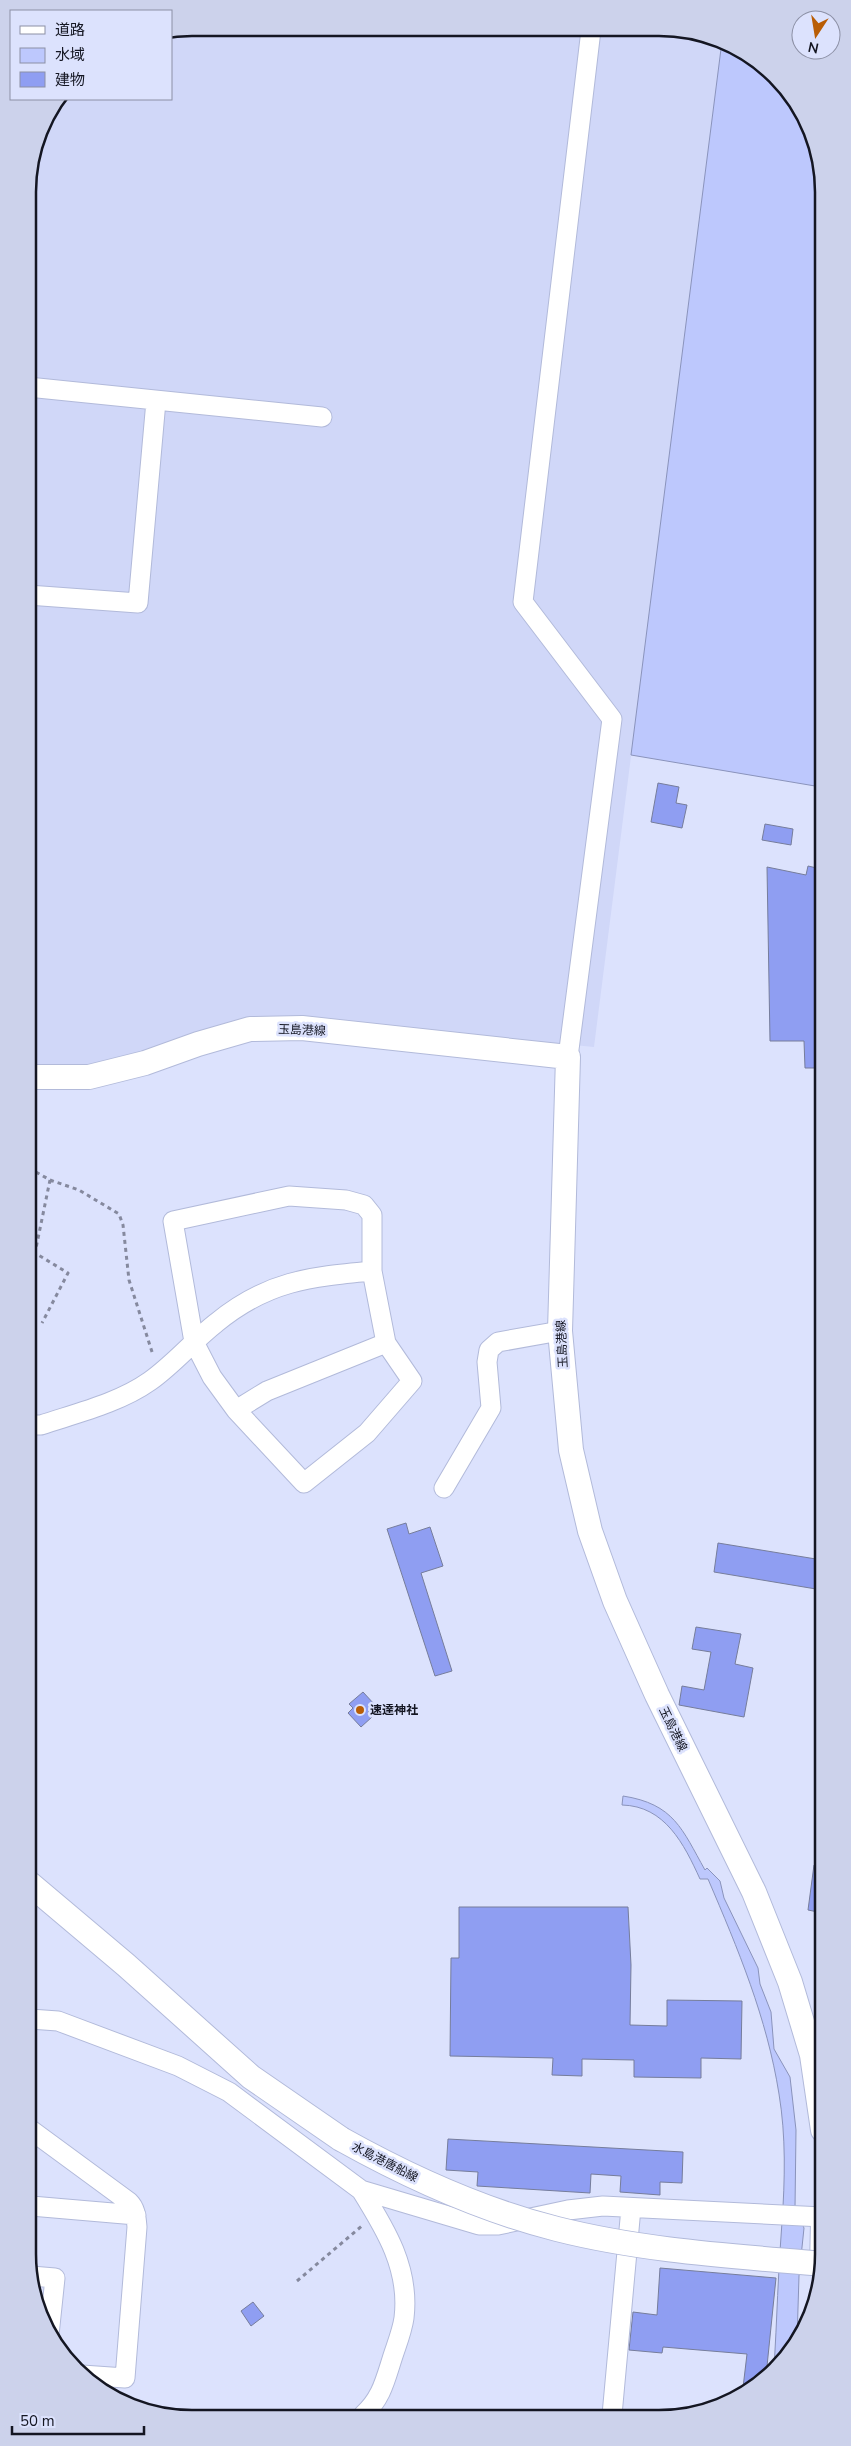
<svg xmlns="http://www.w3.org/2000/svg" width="851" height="2446" viewBox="0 0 851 2446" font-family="'Nunito Sans','Noto Sans JP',sans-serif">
<rect width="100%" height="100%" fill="#dce2fd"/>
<!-- built -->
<path fill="#d0d7f8" d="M 192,28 L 691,31 L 722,41 L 594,1047 L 304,1018 L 246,1021 L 194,1032 L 138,1054 L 87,1068 L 29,1067 L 28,181 L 45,119 L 60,99 L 171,99 L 171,32 Z"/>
<!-- water -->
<path fill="#bdc8fd" stroke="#8a93bb" d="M 722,41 C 754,52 783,81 801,109 C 810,123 814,144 820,160 L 821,787 L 631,755 Z
M 623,1796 C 674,1804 682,1829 705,1870 L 707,1868 L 720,1881 L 724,1898 L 758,1968 L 760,1984 L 771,2012 L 774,2049 L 790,2077 L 796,2130 L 795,2208 L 804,2228 L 799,2276 L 797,2340 L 783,2362 L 774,2369 C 777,2320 778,2271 782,2222 C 785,2180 786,2136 779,2094 C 767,2018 738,1949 708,1879 L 700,1879 C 684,1844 665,1806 622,1805 Z"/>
<!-- building -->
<path fill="#8f9ef2" stroke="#767d9b" d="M 658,783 L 679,787 L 676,803 L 687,805 L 682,828 L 651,822 Z
M 765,824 L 793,829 L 791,845 L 762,840 Z
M 808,866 L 821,869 L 822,1068 L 805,1068 L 804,1041 L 770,1041 L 767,867 L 806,875 Z
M 406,1523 L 409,1534 L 430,1527 L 443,1566 L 421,1573 L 452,1671 L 435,1676 L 387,1529 Z
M 718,1543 L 822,1560 L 822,1590 L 714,1572 Z
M 696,1627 L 741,1634 L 735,1664 L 753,1668 L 744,1717 L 679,1705 L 682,1686 L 704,1690 L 711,1652 L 692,1649 Z
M 363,1692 L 375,1705 L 368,1712 L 372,1717 L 361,1727 L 348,1713 L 353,1708 L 349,1704 Z
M 814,1865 L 823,1866 L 823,1913 L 808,1910 Z
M 459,1907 L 628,1907 L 631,1965 L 630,2025 L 667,2026 L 667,2000 L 742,2001 L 741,2059 L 701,2058 L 701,2078 L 634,2077 L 634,2060 L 582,2059 L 582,2076 L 552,2075 L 553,2058 L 450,2056 L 451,1958 L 459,1958 Z
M 448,2139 L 683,2152 L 682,2183 L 660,2182 L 660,2195 L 620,2192 L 621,2176 L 591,2174 L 590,2193 L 477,2186 L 478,2172 L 446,2170 Z
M 660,2268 L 776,2278 L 766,2376 L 742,2396 L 747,2354 L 663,2347 L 662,2353 L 629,2350 L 633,2312 L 657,2315 Z
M 253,2302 L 264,2316 L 251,2326 L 241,2311 Z"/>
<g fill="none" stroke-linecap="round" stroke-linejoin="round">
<defs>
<path id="minor" d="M 28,387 L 322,417
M 28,595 L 138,603 L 156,401
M 568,1057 L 612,719 L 523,602 L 591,30
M 289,1196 L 346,1200 L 364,1205 L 372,1215 L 372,1271 L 386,1343 L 412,1381 L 367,1433 L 304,1483 L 236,1410 L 212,1377 L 194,1342 L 173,1221 Z
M 236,1410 L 267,1391 L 386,1343
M 30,1425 L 41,1425 C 77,1413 119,1403 150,1381 C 174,1364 193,1341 216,1323 C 267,1281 309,1277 372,1271
M 444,1488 L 491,1408 L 487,1362 L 489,1350 L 498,1342 L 560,1331
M 30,2019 L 58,2021 L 178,2066 L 229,2092 L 361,2190 L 479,2225 L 498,2225 L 568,2210 L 603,2206 L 823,2217
M 31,2130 L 129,2202 C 136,2209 136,2217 137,2227 L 125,2378 L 82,2375
M 361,2190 C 386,2230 410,2269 404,2318 C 402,2332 396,2346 392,2359 C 385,2381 381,2399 363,2415
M 31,2206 L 136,2215
M 31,2276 L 55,2278 L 49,2335
M 612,2415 L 631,2208"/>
<path id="major" d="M 29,1077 L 89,1077 L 145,1063 L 198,1044 L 250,1029 L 302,1028 L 568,1057 L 560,1331 L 571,1450 L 590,1531 L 615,1601 L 657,1695 L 754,1892 L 790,1982 L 812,2055 L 823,2130
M 30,1884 L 126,1965 L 251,2077 L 341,2139
M 822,2268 L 823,2222"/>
</defs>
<!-- minor casing -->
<use href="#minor" stroke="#b2bada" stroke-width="21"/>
<!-- major casing -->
<use href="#major" stroke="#b2bada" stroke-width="26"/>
<!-- path -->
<path stroke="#85899e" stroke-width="3" stroke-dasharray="4 4" stroke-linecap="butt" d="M 29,1109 L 32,1096
M 29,1168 L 50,1180 L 35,1253 L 68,1273 L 42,1323
M 50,1180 L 79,1190 L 119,1214 L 123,1225 L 129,1280 L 153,1355
M 297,2281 L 363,2225"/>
<!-- minor -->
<use href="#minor" stroke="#fff" stroke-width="19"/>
<!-- major -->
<use href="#major" stroke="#fff" stroke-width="24"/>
<defs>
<path id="major-bridge" d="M 341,2139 C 409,2177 481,2210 557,2229 C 644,2251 734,2256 823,2264"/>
</defs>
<!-- major-bridge casing -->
<use href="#major-bridge" stroke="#b2bada" stroke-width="26" stroke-linecap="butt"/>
<!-- major-bridge -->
<use href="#major-bridge" stroke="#fff" stroke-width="24"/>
</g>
<!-- markers -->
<circle fill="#b95d05" stroke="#dce2fd" stroke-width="2" cx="360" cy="1710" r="5"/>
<g text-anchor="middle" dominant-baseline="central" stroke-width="5" stroke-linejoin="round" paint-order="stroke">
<!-- street labels -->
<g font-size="12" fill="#141622" stroke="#dce2fd">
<text transform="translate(302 1030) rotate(2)">玉島港線</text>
<text transform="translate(562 1344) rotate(-93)">玉島港線</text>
<text transform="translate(673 1729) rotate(64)">玉島港線</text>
<text transform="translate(385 2162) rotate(27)">水島港唐船線</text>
</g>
<!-- poi labels -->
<g font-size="12" font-weight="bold" fill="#141622" stroke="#dce2fd" text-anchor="start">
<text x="370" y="1710">速達神社</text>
</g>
</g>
<!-- crop -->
<path d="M0 0H851V2446H0ZM192 36H659A156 156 0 0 1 815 192V2254A156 156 0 0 1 659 2410H192A156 156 0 0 1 36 2254V192A156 156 0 0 1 192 36Z" fill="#ccd2eb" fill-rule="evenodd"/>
<path fill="none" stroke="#141622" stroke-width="2.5" d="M192 36H659A156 156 0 0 1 815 192V2254A156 156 0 0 1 659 2410H192A156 156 0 0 1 36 2254V192A156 156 0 0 1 192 36Z"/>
<!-- legend -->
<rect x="10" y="10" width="162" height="90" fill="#dce2fd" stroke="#8c90a5"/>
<rect x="20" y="26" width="25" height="8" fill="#ffffff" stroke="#8c90a5"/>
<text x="55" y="35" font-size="15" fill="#141622">道路</text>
<rect x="20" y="48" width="25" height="15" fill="#bdc8fd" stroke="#8c90a5"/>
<text x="55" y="60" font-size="15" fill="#141622">水域</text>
<rect x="20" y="72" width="25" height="15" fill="#8f9ef2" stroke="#8c90a5"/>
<text x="55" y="85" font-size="15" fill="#141622">建物</text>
<!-- north arrow -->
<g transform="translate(816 35) rotate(192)"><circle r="24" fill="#dce2fd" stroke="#8c90a5"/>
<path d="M0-4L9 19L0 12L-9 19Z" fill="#b95d05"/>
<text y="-8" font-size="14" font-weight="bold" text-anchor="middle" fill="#141622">N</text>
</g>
<!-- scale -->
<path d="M12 2426v8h132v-8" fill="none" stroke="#141622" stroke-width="2.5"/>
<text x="20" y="2426" font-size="15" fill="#141622" stroke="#dce2fd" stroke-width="4" paint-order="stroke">50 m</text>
</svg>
